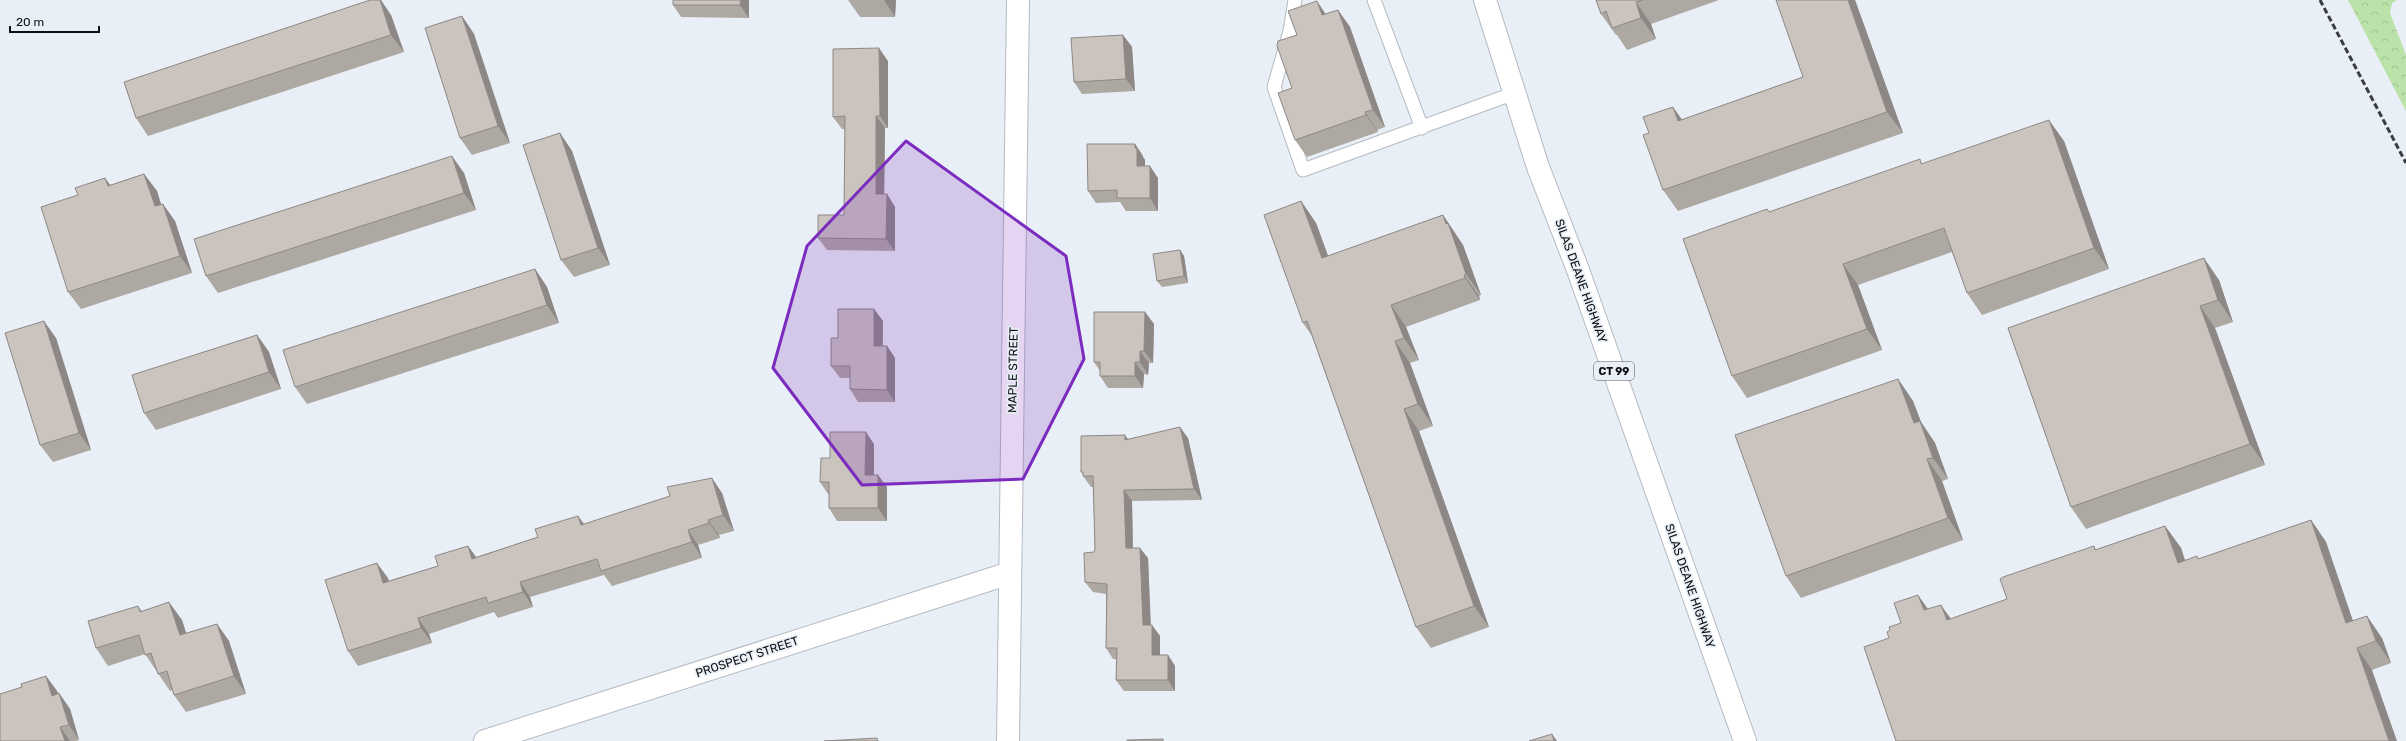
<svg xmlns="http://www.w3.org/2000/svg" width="2406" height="741" viewBox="0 0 2406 741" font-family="Rubik,sans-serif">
<defs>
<pattern id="forest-crowns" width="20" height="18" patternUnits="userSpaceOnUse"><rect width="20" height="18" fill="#bbe2a8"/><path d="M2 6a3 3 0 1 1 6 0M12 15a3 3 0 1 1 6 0" fill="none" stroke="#a0c190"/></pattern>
</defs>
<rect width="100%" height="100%" fill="#e9eff6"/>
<!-- forest -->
<path fill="url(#forest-crowns)" d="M 2348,0 L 2397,0 L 2392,3 L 2390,13 L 2406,55 L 2406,111 Z"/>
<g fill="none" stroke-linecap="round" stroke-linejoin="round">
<defs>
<path id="service" d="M 1295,0 L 1290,31 L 1274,87 L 1303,170 L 1515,93
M 1374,0 L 1422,128"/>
<path id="secondary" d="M 485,741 L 1010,573
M 1008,741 L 1018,0"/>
<path id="primary" d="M 1485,0 L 1538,167 L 1578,270 L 1745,741"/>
</defs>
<!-- service casing -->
<use href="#service" stroke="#b4bac0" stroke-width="15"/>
<!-- secondary casing -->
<use href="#secondary" stroke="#b4bac0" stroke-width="24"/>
<!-- primary casing -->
<use href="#primary" stroke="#b4bac0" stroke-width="24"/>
<!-- service -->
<use href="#service" stroke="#fff" stroke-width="13"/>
<!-- secondary -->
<use href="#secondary" stroke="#fff" stroke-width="22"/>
<!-- primary -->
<use href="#primary" stroke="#fff" stroke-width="22"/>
<!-- rail -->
<path stroke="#3a3c3f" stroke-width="3" stroke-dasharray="6 3" stroke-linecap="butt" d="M 2320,0 L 2406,163"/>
</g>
<!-- wall -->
<path fill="#aea8a3" d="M 749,0 L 749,18 L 681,17 L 673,5 Z
M 848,0 L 896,0 L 895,17 L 860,17 Z
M 1596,0 L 1719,0 L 1651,24 L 1656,39 L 1627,50 L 1617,35 L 1616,35 L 1601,14 Z
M 1855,0 L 1903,133 L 1678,211 L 1663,190 L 1649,133 L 1682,120 L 1803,77 Z
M 1338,10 L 1350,27 L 1385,127 L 1377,130 L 1378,132 L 1307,157 L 1295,140 L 1292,88 L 1297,35 L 1326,14 Z
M 391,15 L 404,52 L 148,136 L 136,118 Z
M 462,16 L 474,34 L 510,143 L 472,155 L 460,138 Z
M 1123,35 L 1132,47 L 1135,91 L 1082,94 L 1074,82 Z
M 888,61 L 888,128 L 885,128 L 884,194 L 887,194 L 895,207 L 895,251 L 827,250 L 818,238 L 844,215 L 845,129 L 842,129 L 833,117 Z
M 560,133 L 572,151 L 610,265 L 574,277 L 561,260 Z
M 2064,141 L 2109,269 L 1982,315 L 1967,293 L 1952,252 L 1858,285 L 1882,350 L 1747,398 L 1732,376 L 1767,209 L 1769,212 L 1923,164 Z
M 1135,144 L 1143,156 L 1143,157 L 1145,160 L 1145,166 L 1158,178 L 1158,211 L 1126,211 L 1120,202 L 1096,203 L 1088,191 Z
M 464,173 L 476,210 L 218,293 L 206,276 Z
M 144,174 L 157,191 L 161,204 L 175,221 L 192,273 L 81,309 L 68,292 L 78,195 L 105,178 L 110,185 Z
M 1301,201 L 1316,223 L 1328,256 L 1443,215 L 1463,245 L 1481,295 L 1479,296 L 1480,300 L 1406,327 L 1419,360 L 1410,363 L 1433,426 L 1419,431 L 1489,627 L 1431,648 L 1416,627 L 1312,336 L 1303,323 Z
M 1180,250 L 1184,256 L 1188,283 L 1162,287 L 1157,281 Z
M 535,269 L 547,287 L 559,323 L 307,404 L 295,387 Z
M 2219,280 L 2233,322 L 2215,328 L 2265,465 L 2086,529 L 2071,507 L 2008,328 Z
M 874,309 L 883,321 L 883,346 L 887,346 L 895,358 L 895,402 L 858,402 L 850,389 L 850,378 L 840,378 L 831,366 L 838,338 Z
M 1145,312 L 1154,324 L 1153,363 L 1149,363 L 1148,375 L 1144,374 L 1143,388 L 1108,388 L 1100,376 L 1100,371 L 1094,362 Z
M 257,335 L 269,352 L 281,389 L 156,430 L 144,413 Z
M 56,338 L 91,450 L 53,462 L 40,445 Z
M 1898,379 L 1913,401 L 1921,422 L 1935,443 L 1948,479 L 1942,481 L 1963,540 L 1801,598 L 1786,576 Z
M 1188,438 L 1202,500 L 1132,501 L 1133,548 L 1148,558 L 1151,625 L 1160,636 L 1160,655 L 1168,655 L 1175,666 L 1175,691 L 1124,691 L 1116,680 L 1116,659 L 1113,659 L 1106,648 L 1106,594 L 1093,592 L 1085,582 L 1094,552 L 1095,549 L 1093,487 L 1091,487 L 1083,476 L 1083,474 L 1081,472 L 1129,440 Z
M 874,444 L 874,475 L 878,475 L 887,487 L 887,521 L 837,521 L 829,508 L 829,494 L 828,494 L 820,482 L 830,458 Z
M 722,493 L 734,531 L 719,535 L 720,538 L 698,545 L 702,558 L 612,586 L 604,575 L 530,597 L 533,607 L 498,618 L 494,612 L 429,634 L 432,643 L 358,666 L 348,651 L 388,578 L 388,581 L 438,566 L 468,546 L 476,557 L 538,537 L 578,516 L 584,524 Z
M 2311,520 L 2326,542 L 2353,621 L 2382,638 L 2391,663 L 2372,670 L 1889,638 L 1890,630 L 1901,623 L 1928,609 L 1951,619 L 2007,599 L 2094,546 L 2096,550 L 2165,526 L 2181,548 L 2185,560 L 2199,559 Z
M 138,606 L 142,611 L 182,620 L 186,633 L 217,624 L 229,641 L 246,694 L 186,712 L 174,695 L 173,690 L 170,691 L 145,654 L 108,666 L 96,648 Z
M 46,676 L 57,691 L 58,694 L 59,693 L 70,709 L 79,740 L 76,741 L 0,741 L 22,687 Z"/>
<!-- shaded-wall -->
<path fill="#8d8885" d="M 380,0 L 381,0 L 391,15 L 404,52 L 391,35 Z
M 741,0 L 749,0 L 749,18 L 740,5 Z
M 884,0 L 896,0 L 895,17 Z
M 1848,0 L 1855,0 L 1903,133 L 1887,112 Z
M 1317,1 L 1329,19 L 1322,15 Z
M 1636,2 L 1651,24 L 1656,39 L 1641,18 Z
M 1338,10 L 1350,27 L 1385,127 L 1373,110 Z
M 462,16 L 474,34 L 510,143 L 498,126 Z
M 1123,35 L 1132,47 L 1135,91 L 1126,79 Z
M 879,48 L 888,61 L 888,128 L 880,116 Z
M 1673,107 L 1688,128 L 1678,121 Z
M 1365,112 L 1377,130 L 1378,132 L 1366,115 Z
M 876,116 L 885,128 L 884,207 L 876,194 Z
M 2049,120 L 2064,141 L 2109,269 L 2094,248 Z
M 560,133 L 572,151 L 610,265 L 598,248 Z
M 1135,144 L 1143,156 L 1143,157 L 1145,160 L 1145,179 L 1137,166 L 1135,148 Z
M 452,156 L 464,173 L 476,210 L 464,193 Z
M 1150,166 L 1158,178 L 1158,211 L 1150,198 Z
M 144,174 L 157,191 L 167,224 L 155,206 Z
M 105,178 L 118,196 L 108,186 Z
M 887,194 L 895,207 L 895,251 L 886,239 Z
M 1301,201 L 1316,223 L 1337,280 L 1322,258 Z
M 163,204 L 175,221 L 192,273 L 180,256 Z
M 1443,215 L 1463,245 L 1481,295 L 1466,274 Z
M 1180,250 L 1184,256 L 1188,283 L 1184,276 Z
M 2204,258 L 2219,280 L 2233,322 L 2218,300 Z
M 1843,264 L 1858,285 L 1882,350 L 1867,329 Z
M 535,269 L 547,287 L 559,323 L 547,305 Z
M 1464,275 L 1479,296 L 1480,300 L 1465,278 Z
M 1391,305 L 1406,327 L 1419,360 L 1404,338 Z
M 2200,306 L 2215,328 L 2265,465 L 2250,444 Z
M 874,309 L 883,321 L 882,358 L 874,346 Z
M 1145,312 L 1154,324 L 1153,363 L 1144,351 Z
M 44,321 L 56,338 L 91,450 L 79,433 Z
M 257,335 L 269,352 L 281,389 L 269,372 Z
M 1395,341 L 1410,363 L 1433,426 L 1418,404 Z
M 887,346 L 895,358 L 895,402 L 887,390 Z
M 1140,351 L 1149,363 L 1148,375 L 1140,362 Z
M 1135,362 L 1144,374 L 1143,388 L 1135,376 Z
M 1898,379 L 1913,401 L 1921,422 L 1935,443 L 1948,479 L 1933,458 L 1914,423 Z
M 1404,409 L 1419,431 L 1489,627 L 1474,606 Z
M 1180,427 L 1188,438 L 1202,500 L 1194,489 Z
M 866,432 L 874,444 L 874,487 L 865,475 Z
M 1125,435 L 1133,446 L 1125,440 Z
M 1927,459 L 1942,481 L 1963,540 L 1948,518 Z
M 878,475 L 887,487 L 887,521 L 878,508 Z
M 712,478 L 722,493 L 734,531 L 723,515 Z
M 1124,490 L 1132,501 L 1133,559 L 1126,548 Z
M 578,516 L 589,531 L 581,525 Z
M 708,520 L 719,535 L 720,538 L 709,523 Z
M 2311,520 L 2326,542 L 2361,645 L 2346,623 Z
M 2165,526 L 2181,548 L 2193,585 L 2178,563 Z
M 688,530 L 698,545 L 702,558 L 692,542 Z
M 468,546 L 479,561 L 472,559 Z
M 1140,548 L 1148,558 L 1151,636 L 1143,625 Z
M 377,563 L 388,578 L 394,598 L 383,583 Z
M 520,582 L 530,597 L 533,607 L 523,592 Z
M 1918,595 L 1933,616 L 1924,610 Z
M 169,602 L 182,620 L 192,652 L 180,635 Z
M 1941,605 L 1956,626 L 1947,620 Z
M 2367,616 L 2382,638 L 2391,663 L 2376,641 Z
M 418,618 L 429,634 L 432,643 L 421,628 Z
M 217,624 L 229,641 L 246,694 L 234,676 Z
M 1152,625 L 1160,636 L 1160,665 L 1152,655 Z
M 2357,648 L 2372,670 L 2397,741 L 2389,741 Z
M 1168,655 L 1175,666 L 1175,691 L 1168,680 Z
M 46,676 L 57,691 L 63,711 L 52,696 Z
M 59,693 L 70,709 L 79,740 L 69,725 Z
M 60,727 L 70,741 L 65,741 Z
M 1552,734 L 1557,741 L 1554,741 Z"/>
<!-- building -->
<path fill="#cac3be" stroke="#8d8885" d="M 370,0 L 380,0 L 391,35 L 136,118 L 124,82 Z
M 673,0 L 741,0 L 740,5 L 673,5 Z
M 1596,0 L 1643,0 L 1636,2 L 1641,18 L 1612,28 L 1606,11 L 1601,14 Z
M 1776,0 L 1848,0 L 1887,112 L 1663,190 L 1643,135 L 1649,133 L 1643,117 L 1673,107 L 1678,121 L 1803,77 Z
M 1317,1 L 1322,15 L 1338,10 L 1373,110 L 1365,112 L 1366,115 L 1295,140 L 1278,93 L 1292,88 L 1277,46 L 1278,41 L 1297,35 L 1288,11 Z
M 462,16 L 498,126 L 460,138 L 425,28 Z
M 1123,35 L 1126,79 L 1074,82 L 1071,38 Z
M 879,48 L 880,116 L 876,116 L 876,194 L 887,194 L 886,239 L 818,238 L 818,215 L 844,215 L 845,116 L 833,117 L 833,49 Z
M 2049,120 L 2094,248 L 1967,293 L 1944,228 L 1843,264 L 1867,329 L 1732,376 L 1683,239 L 1767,209 L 1769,212 L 1920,159 L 1921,164 Z
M 560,133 L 598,248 L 561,260 L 523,145 Z
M 1087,144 L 1135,144 L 1135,148 L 1137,148 L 1137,166 L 1150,166 L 1150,198 L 1117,198 L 1117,190 L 1088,191 Z
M 452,156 L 464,193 L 206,276 L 194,239 Z
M 144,174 L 155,206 L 163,204 L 180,256 L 68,292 L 41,207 L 78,195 L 75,188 L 105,178 L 108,186 Z
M 1301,201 L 1322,258 L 1443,215 L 1446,224 L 1448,223 L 1466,274 L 1464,275 L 1465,278 L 1391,305 L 1404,338 L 1395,341 L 1418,404 L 1404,409 L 1474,606 L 1416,627 L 1307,321 L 1303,323 L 1264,215 Z
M 1180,250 L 1184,276 L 1157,281 L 1153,254 Z
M 2204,258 L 2218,300 L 2200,306 L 2250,444 L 2071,507 L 2008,328 Z
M 535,269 L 547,305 L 295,387 L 283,350 Z
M 838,309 L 874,309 L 874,346 L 887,346 L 887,390 L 850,389 L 850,366 L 831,366 L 831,338 L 838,338 Z
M 1094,312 L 1145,312 L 1144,351 L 1140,351 L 1140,362 L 1135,362 L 1135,376 L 1100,376 L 1100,362 L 1094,362 Z
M 44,321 L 79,433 L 40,445 L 5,333 Z
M 257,335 L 269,372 L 144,413 L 132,375 Z
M 1898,379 L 1914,423 L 1920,421 L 1933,458 L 1927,459 L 1948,518 L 1786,576 L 1735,435 Z
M 1180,427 L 1194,489 L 1124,490 L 1126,548 L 1140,548 L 1143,625 L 1152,625 L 1152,655 L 1168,655 L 1168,680 L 1116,680 L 1117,648 L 1106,648 L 1107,584 L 1085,582 L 1084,553 L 1094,552 L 1095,549 L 1093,476 L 1083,476 L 1083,472 L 1081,472 L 1081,436 L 1125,435 L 1125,440 Z
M 830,432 L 866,432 L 865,475 L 878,475 L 878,508 L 829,508 L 829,482 L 820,482 L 821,458 L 830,458 Z
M 712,478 L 723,515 L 708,520 L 709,523 L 688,530 L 692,542 L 601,571 L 597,559 L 520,582 L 523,592 L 488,603 L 486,597 L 418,618 L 421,628 L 348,651 L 325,580 L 377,563 L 383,583 L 438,566 L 435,556 L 468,546 L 472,559 L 538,537 L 535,529 L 578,516 L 581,525 L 670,496 L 667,487 Z
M 2311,520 L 2346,623 L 2367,616 L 2376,641 L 2357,648 L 2389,741 L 1896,741 L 1864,647 L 1889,638 L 1887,632 L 1890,630 L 1889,627 L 1901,623 L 1894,603 L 1918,595 L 1924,610 L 1941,605 L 1947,620 L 2007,599 L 2000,579 L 2003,577 L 2094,546 L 2095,550 L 2165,526 L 2178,563 L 2197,556 L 2198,559 Z
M 169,602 L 180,635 L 217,624 L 234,676 L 174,695 L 167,671 L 158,674 L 151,653 L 145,655 L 139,635 L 96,648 L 88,621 L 138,606 L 140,612 Z
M 46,676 L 52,696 L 59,693 L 69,725 L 60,727 L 65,741 L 0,741 L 0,694 L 22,687 L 21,684 Z
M 1552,734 L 1554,741 L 1529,741 Z
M 877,738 L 878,741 L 824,741 Z
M 1163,739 L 1163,741 L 1127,741 L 1127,740 Z"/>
<!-- marked area -->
<path fill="#7b2cbf" fill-opacity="0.2" stroke="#7b2cbf" stroke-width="3" stroke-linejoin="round" d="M 906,141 L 1066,256 L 1084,359 L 1023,479 L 862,485 L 773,368 L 807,246 Z"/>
<g text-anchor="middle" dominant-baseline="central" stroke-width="3.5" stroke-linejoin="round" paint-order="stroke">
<!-- shield labels -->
<rect fill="#e9eff6" stroke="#4f5256" stroke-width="1" x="1594" y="362" width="40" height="18" rx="3"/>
<g font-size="11" font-weight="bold" fill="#0d0f11">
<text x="1614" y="371">CT 99</text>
</g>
<!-- street labels -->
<g font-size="12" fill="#0d0f11" stroke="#e9eff6">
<text transform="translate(1581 281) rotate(70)">SILAS DEANE HIGHWAY</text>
<text transform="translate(1013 370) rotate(-89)">MAPLE STREET</text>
<text transform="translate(1690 586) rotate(71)">SILAS DEANE HIGHWAY</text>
<text transform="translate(747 657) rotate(-18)">PROSPECT STREET</text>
</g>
</g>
<!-- scale -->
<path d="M10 26v6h89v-6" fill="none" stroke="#0d0f11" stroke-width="2"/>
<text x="16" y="26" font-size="12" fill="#0d0f11" stroke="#e9eff6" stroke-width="3" paint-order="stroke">20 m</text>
</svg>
